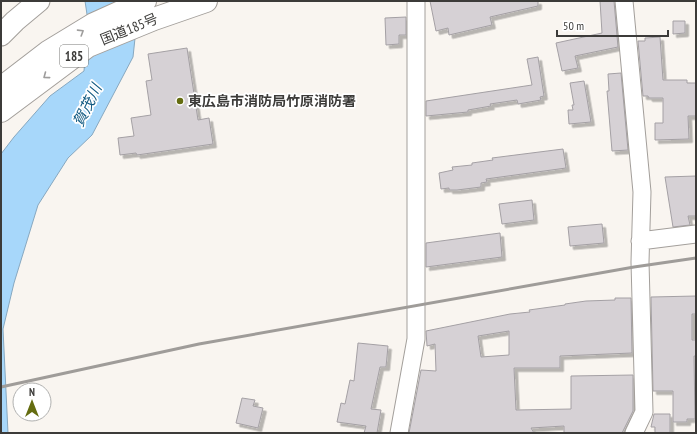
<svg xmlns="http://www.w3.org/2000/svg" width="697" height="434" viewBox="0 0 697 434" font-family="'PT Sans Narrow','Noto Sans JP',sans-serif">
<defs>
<filter id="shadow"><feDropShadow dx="3.5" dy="3.5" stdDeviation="0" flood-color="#0004"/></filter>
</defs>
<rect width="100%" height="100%" fill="#f9f5f0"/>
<!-- water -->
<path fill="#a7d7fa" stroke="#87a8c0" d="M 85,1 L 139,1 L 133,57 L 92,135 L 68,158 L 38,205 L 14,283 L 3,329 L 8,433 L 1,433 L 1,154 L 14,137 L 50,96 L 84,71 L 88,21 Z"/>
<!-- building -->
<path fill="#d6d1d5" stroke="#a4a0a4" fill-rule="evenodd" filter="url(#shadow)" d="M 430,1 L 538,1 L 538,6 L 490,17 L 492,25 L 449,35 L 448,28 L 436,31 Z
M 600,1 L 614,1 L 618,47 L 575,56 L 578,68 L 562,71 L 556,43 L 602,33 Z
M 406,17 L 406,35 L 399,35 L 399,44 L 386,45 L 385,18 Z
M 673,21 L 685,21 L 685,33 L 673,34 Z
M 660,37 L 663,80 L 687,80 L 687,83 L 696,83 L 696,116 L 688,116 L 689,139 L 655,140 L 655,123 L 663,123 L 663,98 L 649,98 L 648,96 L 643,96 L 638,41 L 645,41 L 645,38 Z
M 187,48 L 198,120 L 209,118 L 213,144 L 137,155 L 136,153 L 120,155 L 118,138 L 134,136 L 131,118 L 151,115 L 146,81 L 152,80 L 148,54 Z
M 538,57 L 544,96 L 540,97 L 541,100 L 518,104 L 517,100 L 490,104 L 491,106 L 468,110 L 468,112 L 426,116 L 426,101 L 532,85 L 527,59 Z
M 621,73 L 628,150 L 612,151 L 607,91 L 609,91 L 608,74 Z
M 584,81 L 591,122 L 569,124 L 568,110 L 573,110 L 572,105 L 574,105 L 570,83 Z
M 563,149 L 566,168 L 486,179 L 487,182 L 481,183 L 481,187 L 457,190 L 449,190 L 449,188 L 441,189 L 439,173 L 453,170 L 452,167 L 472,165 L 472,163 L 493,160 L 492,158 Z
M 696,176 L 696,216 L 688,216 L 690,225 L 673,227 L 665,177 Z
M 532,200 L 534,220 L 502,224 L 499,204 Z
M 602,224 L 604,243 L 570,246 L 568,227 Z
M 500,233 L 502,257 L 426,267 L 426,243 Z
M 696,296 L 696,314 L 692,314 L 692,340 L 696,340 L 696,356 L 694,356 L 695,419 L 687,419 L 687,422 L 673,422 L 673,391 L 653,391 L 651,297 Z
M 615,298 L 631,298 L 632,353 L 560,356 L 560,368 L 514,368 L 516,410 L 571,409 L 571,376 L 633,375 L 633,411 L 622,433 L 564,433 L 564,426 L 531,428 L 534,433 L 409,433 L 421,370 L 436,371 L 435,344 L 427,346 L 426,331 L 510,314 L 530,312 L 529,310 L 565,305 L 565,304 L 586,301 L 615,300 ZM 509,331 L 509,355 L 481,357 L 478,336 Z
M 358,343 L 388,346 L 386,367 L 380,367 L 371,409 L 381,410 L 377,433 L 364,433 L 366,426 L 337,422 L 341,403 L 345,404 L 350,380 L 354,381 Z
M 242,398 L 255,400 L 253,406 L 263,408 L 258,428 L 236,423 Z
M 654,414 L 670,414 L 670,433 L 655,433 L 655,427 L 651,427 Z"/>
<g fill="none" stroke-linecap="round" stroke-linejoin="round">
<defs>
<path id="minor" d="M 624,1 L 642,192 L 640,262 L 644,412 L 634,433
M 640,241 L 696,234
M 399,433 L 416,339 L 416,1"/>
<path id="tertiary" d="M 1,35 L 15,21 L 39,1"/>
<path id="trunk" d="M 1,88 L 48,52 L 94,24 L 145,1
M 1,111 L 88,46 L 154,19 L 206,1"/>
</defs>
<!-- minor casing -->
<use href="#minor" stroke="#a39f9b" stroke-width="19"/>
<!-- tertiary casing -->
<use href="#tertiary" stroke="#a39f9b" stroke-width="23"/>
<!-- trunk casing -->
<use href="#trunk" stroke="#a39f9b" stroke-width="24"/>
<!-- minor -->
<use href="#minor" stroke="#fff" stroke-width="17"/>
<!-- tertiary -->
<use href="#tertiary" stroke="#fff" stroke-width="21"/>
<!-- trunk -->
<use href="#trunk" stroke="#fff" stroke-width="22"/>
<!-- rail -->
<path stroke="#9f9c99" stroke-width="3" d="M 1,387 L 199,344 L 634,267 L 696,258"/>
</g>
<!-- one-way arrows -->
<defs><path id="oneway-chevron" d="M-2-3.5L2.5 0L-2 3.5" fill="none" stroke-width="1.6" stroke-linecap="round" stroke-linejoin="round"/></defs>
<g stroke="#9e9d9c">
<use href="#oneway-chevron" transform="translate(81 32) rotate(-32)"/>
<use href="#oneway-chevron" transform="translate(46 76) rotate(143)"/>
</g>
<!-- markers -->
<circle fill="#646c10" stroke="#fff" stroke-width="1.5" cx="180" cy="101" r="4"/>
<g text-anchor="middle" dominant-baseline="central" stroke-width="3.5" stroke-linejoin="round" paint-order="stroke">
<!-- shield labels -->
<rect fill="#fff" stroke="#767674" stroke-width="1" x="60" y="45" width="28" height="22" rx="3"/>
<g font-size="13" font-weight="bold" fill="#3c3b39">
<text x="74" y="56">185</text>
</g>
<!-- street labels -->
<g font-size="14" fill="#3c3b39" stroke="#fff">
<text transform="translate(129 29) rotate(-22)">国道185号</text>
</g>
<!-- poi labels -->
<g font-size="14" font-weight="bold" fill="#3c3b39" stroke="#fff" text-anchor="start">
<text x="188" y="101">東広島市消防局竹原消防署</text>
</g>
<!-- water labels -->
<g font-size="15" font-style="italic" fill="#105981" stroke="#fff">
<text transform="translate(87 105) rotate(-64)">賀茂川</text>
</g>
</g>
<!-- border -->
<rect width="697" height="434" fill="none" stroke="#3c3b39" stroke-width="4"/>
<!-- north arrow -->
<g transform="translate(32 402)"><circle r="19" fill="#ffffff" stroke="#b1b1b0"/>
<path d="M0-3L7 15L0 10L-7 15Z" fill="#646c10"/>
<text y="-6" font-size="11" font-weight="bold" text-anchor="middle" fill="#3c3b39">N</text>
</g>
<!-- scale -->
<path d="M557 30v6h111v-6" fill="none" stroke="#3c3b39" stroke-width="2"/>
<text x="563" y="30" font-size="12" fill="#3c3b39" stroke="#ffffff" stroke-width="3" paint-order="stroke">50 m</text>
</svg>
